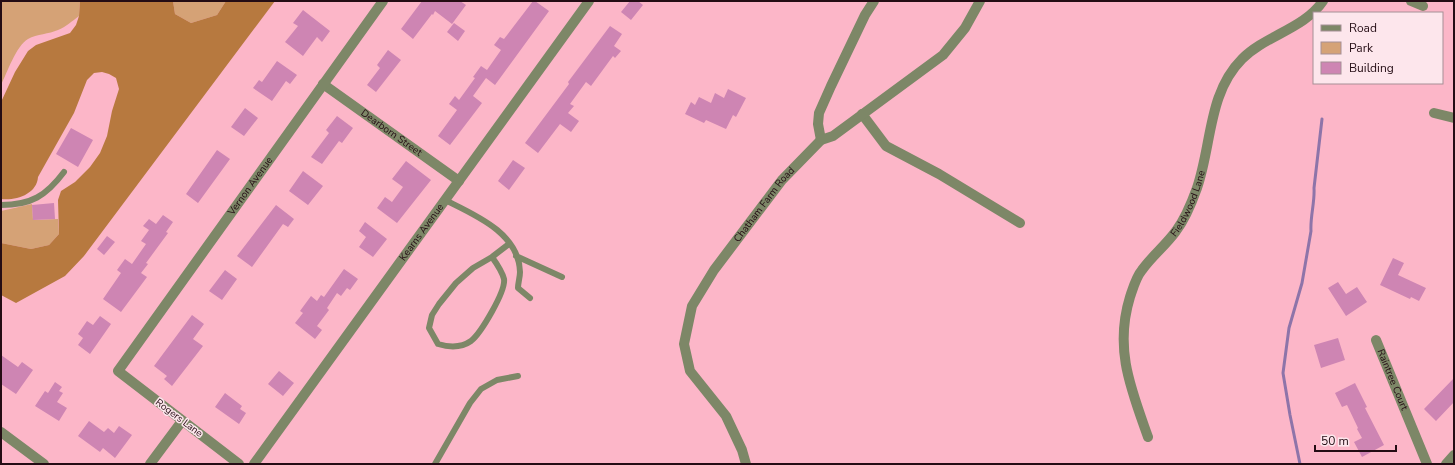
<svg xmlns="http://www.w3.org/2000/svg" width="1455" height="465" viewBox="0 0 1455 465" font-family="'Nunito Sans',sans-serif">
<rect width="100%" height="100%" fill="#fcb6c8"/>
<!-- green -->
<path fill="#d5a276" d="M 1,1 L 80,1 L 79,16 C 72,21 66,27 58,30 C 49,34 37,34 28,39 C 16,46 7,73 1,85 Z
M 173,1 L 226,1 L 217,15 L 191,23 L 175,14 Z
M 32,204 L 33,220 L 58,219 L 59,234 L 49,245 L 31,249 L 1,243 L 1,211 Z"/>
<!-- forest -->
<path fill="#b7793f" d="M 80,1 L 173,1 L 175,14 L 191,23 L 217,15 L 226,1 L 275,1 L 84,256 L 65,276 L 16,303 L 1,295 L 1,243 L 31,249 L 49,245 L 59,234 L 58,200 L 61,191 L 75,182 L 90,167 L 100,153 L 107,136 L 112,111 L 119,89 L 116,78 L 109,74 L 102,72 L 94,73 L 87,80 L 74,113 L 38,177 C 37,194 16,201 1,199 L 1,102 L 15,72 L 28,51 L 36,45 L 70,33 L 76,25 L 79,16 Z"/>
<g fill="none" stroke-linecap="round" stroke-linejoin="round">
<!-- stream -->
<path stroke="#8e74a9" stroke-width="3" d="M 1300,464 L 1290,415 L 1283,373 L 1289,328 L 1302,283 L 1311,231 C 1310,217 1315,202 1314,188 L 1322,119"/>
</g>
<!-- building -->
<path fill="#ce85b3" d="M 422,1 L 460,1 L 466,5 L 452,24 L 435,11 L 433,15 L 432,14 L 413,39 L 401,29 Z
M 533,1 L 535,1 L 549,11 L 495,85 L 486,78 L 473,96 L 482,103 L 450,145 L 438,136 L 457,110 L 449,104 L 455,96 L 459,100 L 475,78 L 473,77 L 481,66 L 487,70 L 501,50 L 494,45 L 500,37 L 504,39 Z
M 630,1 L 638,1 L 643,5 L 631,20 L 621,12 Z
M 303,10 L 330,31 L 322,42 L 317,37 L 303,56 L 285,42 L 298,26 L 293,23 Z
M 454,23 L 465,31 L 458,41 L 447,32 Z
M 610,26 L 622,34 L 614,46 L 621,51 L 615,58 L 613,56 L 591,86 L 586,82 L 570,104 L 574,106 L 568,113 L 579,121 L 571,132 L 560,124 L 538,153 L 525,143 L 569,84 L 568,82 Z
M 388,50 L 401,60 L 376,92 L 367,85 L 380,68 L 377,65 Z
M 277,61 L 297,75 L 290,84 L 286,81 L 272,101 L 253,88 L 259,80 L 262,82 Z
M 728,89 L 746,98 L 736,117 L 733,115 L 726,129 L 706,120 L 704,123 L 685,114 L 691,102 L 695,105 L 699,97 L 711,103 L 715,93 L 724,98 Z
M 245,108 L 258,118 L 244,136 L 231,127 Z
M 337,116 L 353,128 L 342,143 L 339,141 L 322,164 L 311,157 L 329,133 L 326,130 Z
M 71,128 L 93,140 L 78,167 L 56,154 Z
M 217,150 L 230,159 L 198,203 L 186,194 Z
M 513,160 L 525,168 L 509,190 L 498,181 Z
M 406,161 L 431,180 L 397,223 L 377,208 L 385,197 L 392,202 L 403,187 L 392,179 Z
M 303,171 L 323,186 L 308,205 L 289,191 Z
M 54,203 L 55,219 L 33,220 L 32,205 Z
M 276,205 L 294,219 L 288,227 L 283,224 L 252,267 L 237,256 Z
M 163,215 L 173,222 L 166,232 L 168,233 L 146,263 L 148,264 L 141,273 L 147,277 L 121,312 L 103,299 L 121,273 L 117,270 L 125,259 L 132,264 L 146,244 L 141,241 L 149,230 L 143,226 L 149,219 L 156,224 Z
M 365,222 L 387,239 L 373,257 L 359,247 L 366,237 L 359,231 Z
M 107,236 L 115,242 L 104,255 L 97,249 Z
M 1393,258 L 1404,263 L 1398,275 L 1426,288 L 1419,301 L 1411,297 L 1410,299 L 1380,285 Z
M 344,269 L 358,279 L 350,290 L 347,288 L 341,296 L 337,293 L 327,308 L 329,310 L 317,326 L 322,330 L 315,339 L 295,323 L 303,313 L 300,311 L 311,296 L 317,301 L 321,295 L 324,297 Z
M 225,270 L 237,279 L 222,300 L 209,291 Z
M 1338,282 L 1346,294 L 1357,287 L 1367,302 L 1346,316 L 1328,288 Z
M 192,315 L 204,324 L 193,339 L 203,346 L 172,386 L 164,379 L 167,376 L 154,366 Z
M 100,316 L 111,324 L 90,354 L 78,345 L 83,338 L 78,334 L 87,321 L 93,325 Z
M 1338,338 L 1345,360 L 1321,368 L 1314,345 Z
M 1,355 L 18,367 L 22,362 L 33,370 L 16,394 L 1,384 Z
M 279,371 L 294,383 L 283,396 L 268,384 Z
M 1454,378 L 1454,402 L 1436,421 L 1424,409 Z
M 55,382 L 62,387 L 59,391 L 63,393 L 57,402 L 67,408 L 59,421 L 35,406 L 45,391 L 48,393 Z
M 1355,383 L 1367,407 L 1365,408 L 1384,445 L 1362,457 L 1354,442 L 1362,438 L 1357,429 L 1358,428 L 1347,405 L 1342,407 L 1335,393 Z
M 225,393 L 242,406 L 240,409 L 246,413 L 239,424 L 215,407 Z
M 89,421 L 104,432 L 108,428 L 114,433 L 119,426 L 132,435 L 115,458 L 103,448 L 100,452 L 78,436 Z"/>
<g fill="none" stroke-linecap="round" stroke-linejoin="round">
<!-- lane -->
<path stroke="#7d8767" stroke-width="6" d="M 445,200 C 475,215 519,233 520,272 C 520,277 518,283 518,288 L 530,298
M 1,205 C 31,205 46,196 64,172
M 516,256 L 562,277
M 492,257 C 497,264 502,271 504,279 C 506,291 481,333 471,341 C 461,348 448,347 438,344 L 429,328 L 432,315 L 439,304 L 456,283 L 473,268 L 492,257 L 509,244
M 435,464 L 470,403 L 481,389 L 497,380 L 518,376"/>
<!-- street -->
<g stroke="#7d8767" stroke-width="10">
<path d="M 1411,1 L 1423,6"/>
<path id="s1" d="M 323,84 L 459,181"/>
<path d="M 1434,113 L 1454,118"/>
<path d="M 862,114 L 886,146 L 939,174 L 1020,223"/>
<path d="M 821,140 L 818,124 L 819,113 L 831,86 L 865,15 L 874,1"/>
<path id="s2" d="M 1376,340 L 1427,464"/>
<path d="M 1,432 L 44,464"/>
<path id="s3" d="M 1148,437 C 1131,389 1114,349 1130,297 C 1133,288 1136,277 1142,270 C 1152,256 1166,245 1176,231 C 1185,219 1192,202 1197,188 C 1212,144 1208,93 1242,59 C 1266,35 1304,29 1323,1"/>
<path d="M 150,464 L 182,421"/>
<path id="s4" d="M 239,464 L 118,371 L 383,1"/>
<path id="s5" d="M 254,464 L 589,1"/>
<path id="s6" d="M 746,464 L 742,450 L 726,416 L 690,371 L 684,344 L 692,306 L 714,270 L 782,180 L 821,140 L 833,136 L 943,55 L 965,28 L 980,1"/>
<path d="M 1446,464 L 1454,455"/>
</g>
</g>
<g text-anchor="middle" dominant-baseline="central" stroke-width="3" stroke-linejoin="round" paint-order="stroke">
<!-- street labels -->
<g font-size="10" fill="#240c14" stroke="#fde6ec">
<text stroke="none"><textPath href="#s1" startOffset="84">Dearborn Street</textPath></text>
<text stroke="none"><textPath href="#s4" startOffset="380">Vernon Avenue</textPath></text>
<text stroke="none"><textPath href="#s3" startOffset="256">Fieldwood Lane</textPath></text>
<text stroke="none"><textPath href="#s6" startOffset="301">Chatham Farm Road</textPath></text>
<text stroke="none"><textPath href="#s5" startOffset="286">Kearns Avenue</textPath></text>
<text stroke="none"><textPath href="#s2" startOffset="43">Raintree Court</textPath></text>
<text transform="translate(179 418) rotate(37)">Rogers Lane</text>
</g>
</g>
<!-- border -->
<rect width="1455" height="465" fill="none" stroke="#240c14" stroke-width="4"/>
<!-- legend -->
<rect x="1313" y="12" width="130" height="72" fill="#fde6ec" stroke="#a68f96"/>
<rect x="1321" y="25" width="20" height="6" fill="#7d8767" stroke="#a68f96"/>
<text x="1349" y="32" font-size="12" fill="#240c14">Road</text>
<rect x="1321" y="42" width="20" height="12" fill="#d5a276" stroke="#a68f96"/>
<text x="1349" y="52" font-size="12" fill="#240c14">Park</text>
<rect x="1321" y="62" width="20" height="12" fill="#ce85b3" stroke="#a68f96"/>
<text x="1349" y="72" font-size="12" fill="#240c14">Building</text>
<!-- scale -->
<path d="M1315 445v6h81v-6" fill="none" stroke="#240c14" stroke-width="2"/>
<text x="1321" y="445" font-size="12" fill="#240c14" stroke="#fde6ec" stroke-width="3" paint-order="stroke">50 m</text>
</svg>
